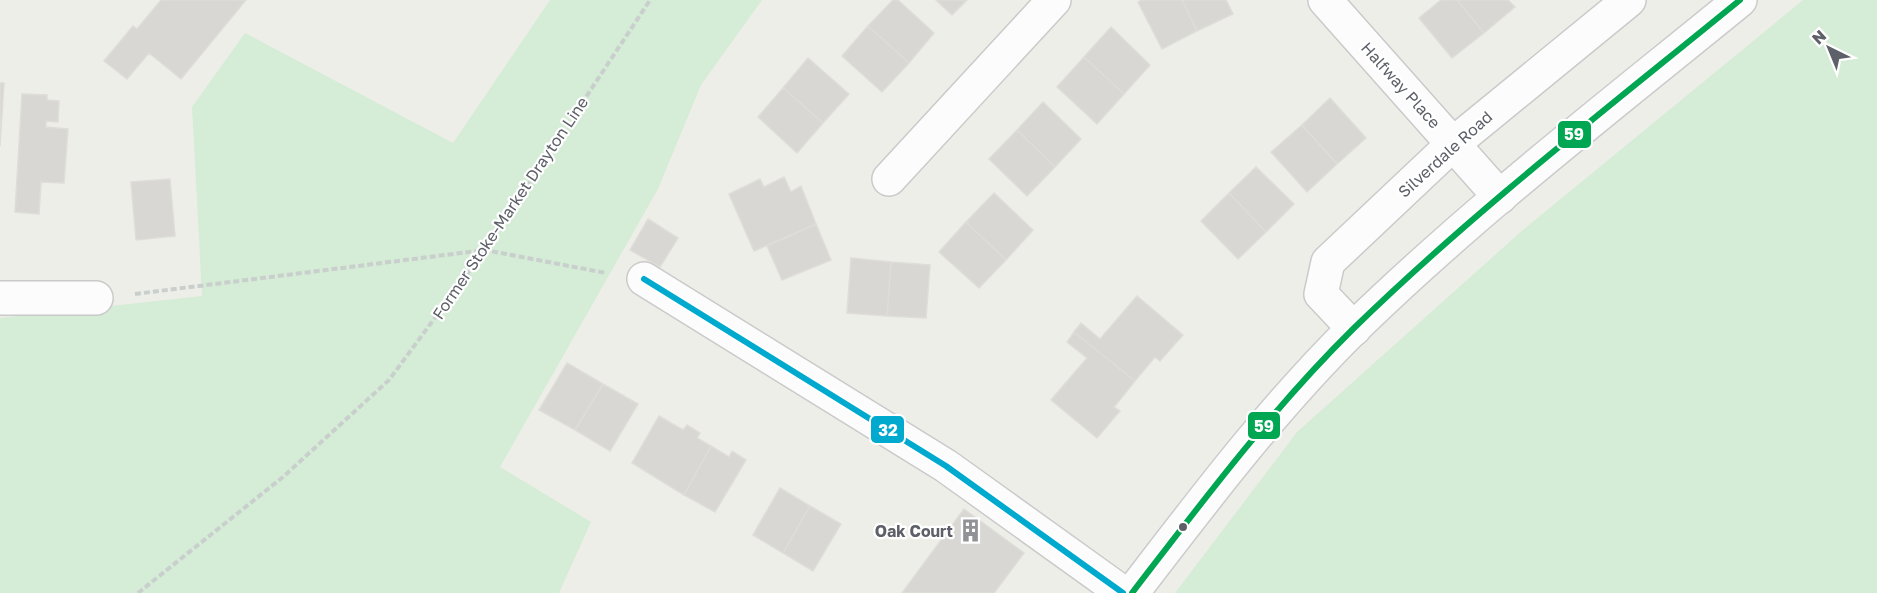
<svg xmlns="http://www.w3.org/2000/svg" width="1877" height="593" viewBox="0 0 1877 593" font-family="'Golos Text',sans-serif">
<rect width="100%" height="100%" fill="#eeeee9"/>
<!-- green -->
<path fill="#d5ecd6" d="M 550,0 L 762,0 L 701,85 L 658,189 L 500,467 L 591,522 L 559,593 L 0,593 L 0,318 L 202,296 L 192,107 L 245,33 L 453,143 Z
M 1803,0 L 1877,0 L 1877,593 L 1175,593 L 1297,432 L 1524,229 Z"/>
<!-- building -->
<path fill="#d8d7d3" stroke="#deddd8" stroke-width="1.5" d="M 161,0 L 246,0 L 181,79 L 149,53 L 127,79 L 104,61 L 133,26 L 137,29 Z
M 893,0 L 898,0 L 934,33 L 909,63 L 868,26 Z
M 936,0 L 967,0 L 952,15 Z
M 1142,0 L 1182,0 L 1197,31 L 1162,49 L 1138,2 Z
M 1182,0 L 1226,0 L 1233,14 L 1197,31 Z
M 1441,0 L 1457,0 L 1484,33 L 1452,58 L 1419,18 Z
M 1457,0 L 1508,0 L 1515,7 L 1484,33 Z
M 868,26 L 909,63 L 882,92 L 842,56 Z
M 1111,27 L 1150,65 L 1124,94 L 1084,57 Z
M 1084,57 L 1124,94 L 1097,124 L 1057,87 Z
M 808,58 L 849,94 L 823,123 L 783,88 Z
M 0,83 L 4,83 L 0,146 Z
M 783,88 L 823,123 L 797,153 L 758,117 Z
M 22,94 L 47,95 L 47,100 L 59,101 L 58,122 L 46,121 L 46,127 L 68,129 L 64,183 L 41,182 L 39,214 L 15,212 Z
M 1330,98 L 1366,138 L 1337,164 L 1302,125 Z
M 1043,102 L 1081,139 L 1055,167 L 1017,130 Z
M 1302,125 L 1337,164 L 1307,192 L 1271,152 Z
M 1017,130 L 1055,167 L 1027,196 L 989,159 Z
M 1256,167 L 1294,204 L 1266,232 L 1229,193 Z
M 784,177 L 791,192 L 801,186 L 816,224 L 754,251 L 729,194 L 760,179 L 764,187 Z
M 170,179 L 175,236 L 136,240 L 131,182 Z
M 994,193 L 1033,230 L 1006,260 L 966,222 Z
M 1229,193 L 1266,232 L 1238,259 L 1201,221 Z
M 648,219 L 678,238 L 660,267 L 630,250 Z
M 966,222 L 1006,260 L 979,288 L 939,252 Z
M 816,224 L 831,260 L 782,280 L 767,246 Z
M 851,258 L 891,262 L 887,316 L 847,313 Z
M 891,262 L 930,265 L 926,318 L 887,316 Z
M 1137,296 L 1183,335 L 1160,361 L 1155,357 L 1135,381 L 1074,332 L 1081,323 L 1100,339 Z
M 1074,332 L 1135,381 L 1114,407 L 1120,411 L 1097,438 L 1051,400 L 1087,358 L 1067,342 Z
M 567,363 L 603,384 L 575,430 L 539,410 Z
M 603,384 L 638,404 L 610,451 L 575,430 Z
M 659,416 L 683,430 L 687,425 L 700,433 L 697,438 L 711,446 L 684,495 L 632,463 Z
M 711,446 L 729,457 L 732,451 L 746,460 L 715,512 L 684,495 Z
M 780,488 L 810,506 L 783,553 L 753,535 Z
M 810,506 L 841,524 L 813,571 L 783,553 Z
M 964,509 L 1024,553 L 994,593 L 902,593 Z"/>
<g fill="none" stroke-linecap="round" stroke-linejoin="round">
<defs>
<path id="minor" d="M 1325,0 L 1500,197
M 889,179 L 1054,0
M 644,279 L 946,466 L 1123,593
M 0,298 L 96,298
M 1354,329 L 1321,294 L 1328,262 L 1453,144 L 1629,0"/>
<path id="secondary" d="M 1132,593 C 1202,502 1271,410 1353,329 C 1474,211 1609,107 1740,0"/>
</defs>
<!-- minor casing -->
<use href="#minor" stroke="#cacaca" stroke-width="36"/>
<!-- secondary casing -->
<use href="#secondary" stroke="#cacbcb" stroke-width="36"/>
<!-- path -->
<path stroke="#c9cfcc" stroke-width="4" stroke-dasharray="6 3" stroke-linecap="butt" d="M 135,294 L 485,250 L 606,273
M 138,593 L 283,477 L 389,380 L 485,250 L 650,0"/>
<!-- minor -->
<use href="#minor" stroke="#fcfcfc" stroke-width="33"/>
<!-- secondary -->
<use href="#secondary" stroke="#fcfcfc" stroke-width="33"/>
<defs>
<path id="bus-1" d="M 644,279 L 946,466 L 1123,593"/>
<path id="bus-2" d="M 1132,593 C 1202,502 1271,410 1353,329 C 1474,211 1609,107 1740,0"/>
</defs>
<!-- bus-1 casing -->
<use href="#bus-1" stroke="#fff" stroke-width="10"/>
<!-- bus-2 casing -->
<use href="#bus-2" stroke="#fff" stroke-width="10"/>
<!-- bus-1 -->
<use href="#bus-1" stroke="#00a9ce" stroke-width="6"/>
<!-- bus-2 -->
<use href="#bus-2" stroke="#00a651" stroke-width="6"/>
</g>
<!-- icons -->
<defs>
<symbol id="building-bare" viewBox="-9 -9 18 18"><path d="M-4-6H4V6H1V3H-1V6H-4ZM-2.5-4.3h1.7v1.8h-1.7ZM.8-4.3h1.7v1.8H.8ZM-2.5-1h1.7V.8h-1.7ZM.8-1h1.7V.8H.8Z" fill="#909295" stroke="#fff" stroke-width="2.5" paint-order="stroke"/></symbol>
</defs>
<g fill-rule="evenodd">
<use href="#building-bare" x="954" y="514" width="33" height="33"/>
</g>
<!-- markers -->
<circle fill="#5d6068" stroke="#fff" stroke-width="2" cx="1183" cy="527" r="5"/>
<g text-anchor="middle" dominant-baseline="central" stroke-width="4.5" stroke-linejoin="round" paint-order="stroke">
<!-- street labels -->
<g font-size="16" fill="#5d6068" stroke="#fff">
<text transform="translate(1401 85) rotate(48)">Halfway Place</text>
<text transform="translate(1445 154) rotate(-42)">Silverdale Road</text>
<text transform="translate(510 208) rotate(-56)">Former Stoke-Market Drayton Line</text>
</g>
<!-- poi labels -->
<g font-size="16" font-weight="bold" fill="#5d6068" stroke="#fff" text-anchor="end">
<text x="953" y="531">Oak Court</text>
</g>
</g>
<g stroke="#fff" stroke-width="2">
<rect x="1557" y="120" width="35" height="29" rx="6" fill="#00a651"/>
<rect x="1247" y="411" width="34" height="29" rx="6" fill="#00a651"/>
<rect x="870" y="415" width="35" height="29" rx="6" fill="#00a9ce"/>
</g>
<g font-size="16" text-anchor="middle" font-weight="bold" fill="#fff">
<text x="1574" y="140">59</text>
<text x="1264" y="432">59</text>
<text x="888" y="436">32</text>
</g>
<!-- north arrow -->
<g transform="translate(1829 48) rotate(317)" stroke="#ffffff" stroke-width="4.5" paint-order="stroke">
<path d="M0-4.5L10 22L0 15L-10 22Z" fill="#5d6068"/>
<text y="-9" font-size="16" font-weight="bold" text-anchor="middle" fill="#5d6068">N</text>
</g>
</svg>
